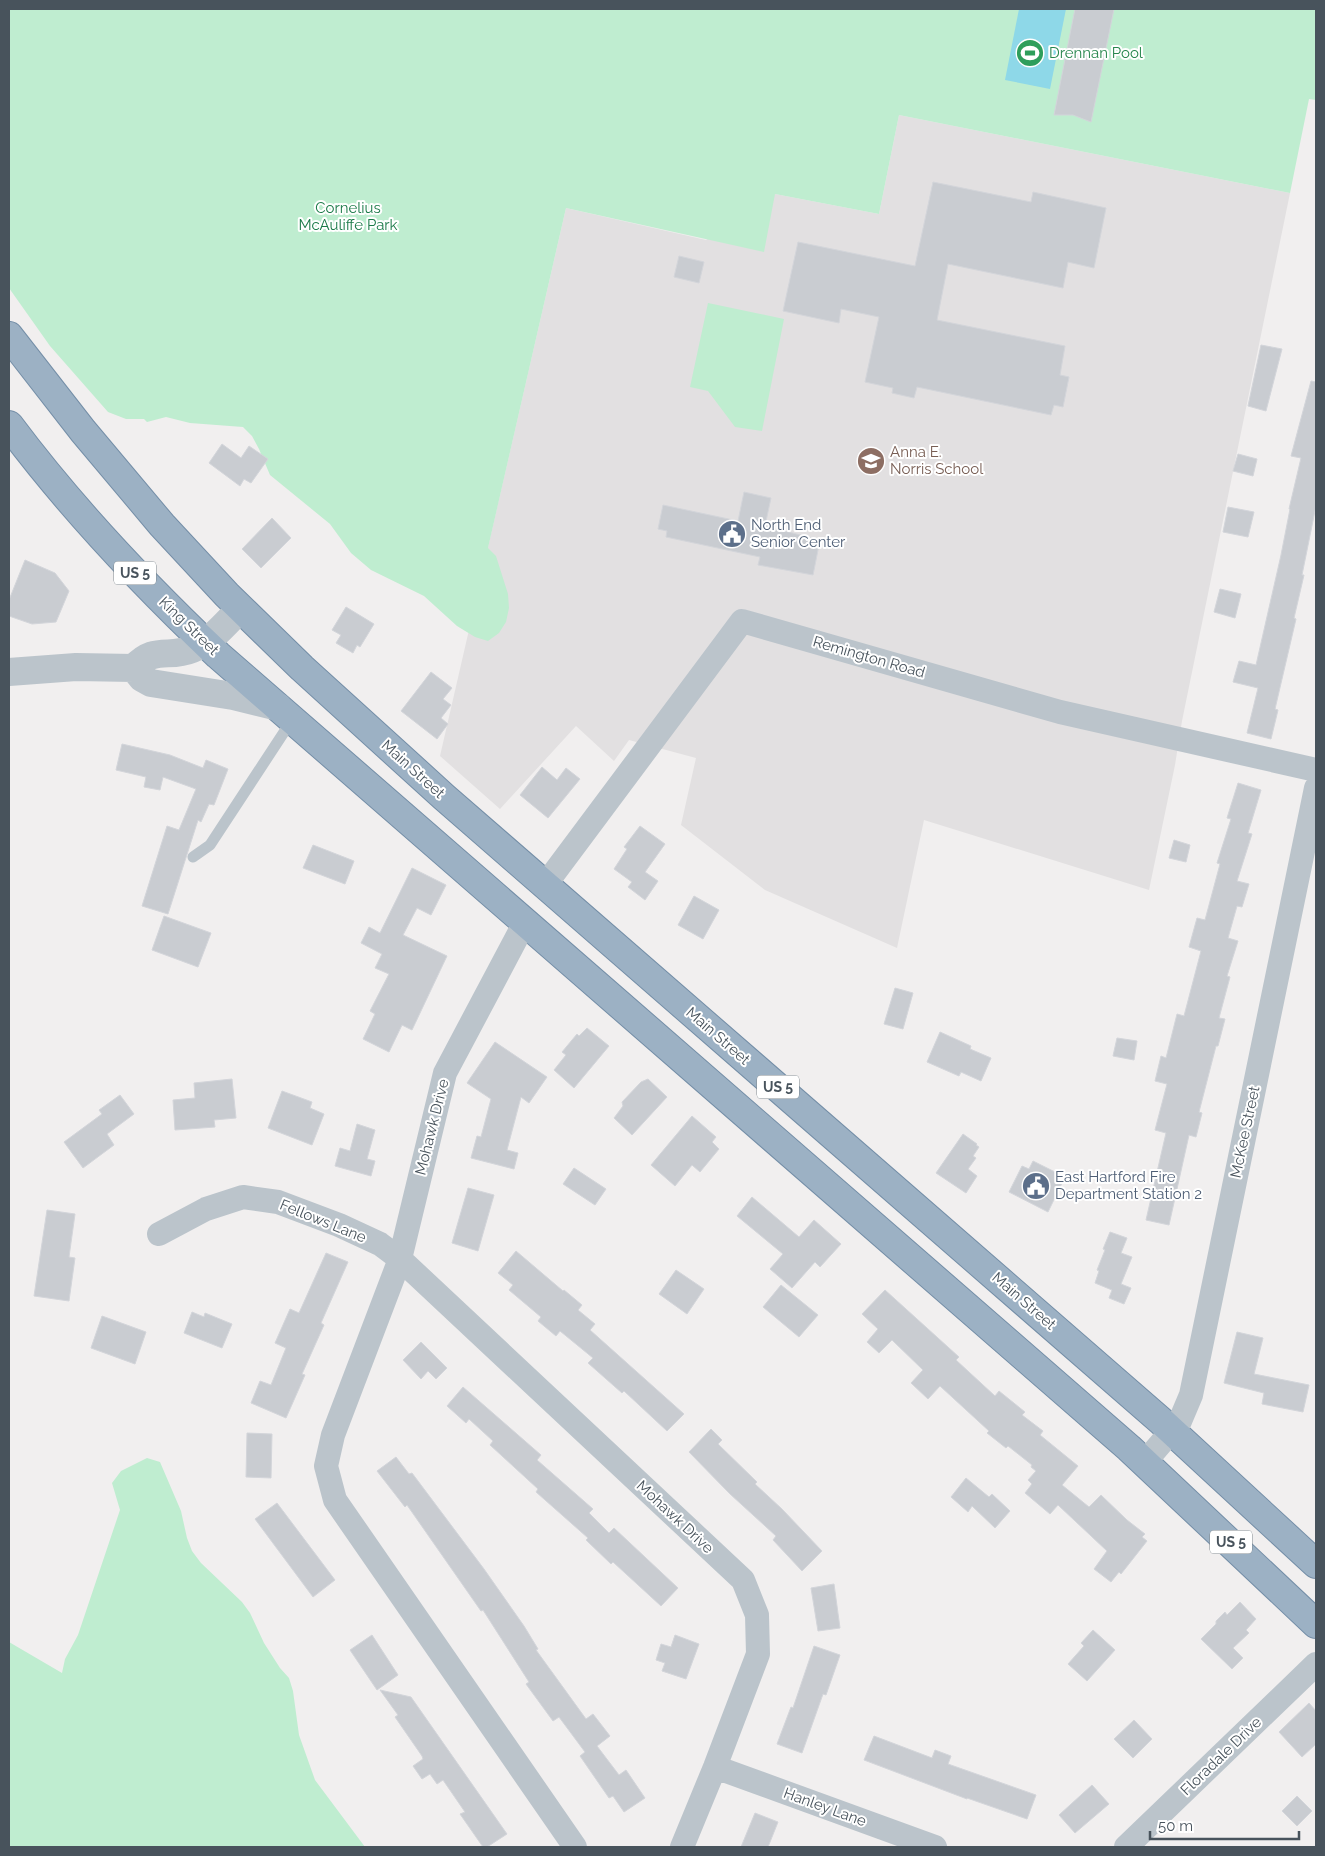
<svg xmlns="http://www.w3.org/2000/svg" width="1325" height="1856" viewBox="0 0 1325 1856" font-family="Raleway,sans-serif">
<rect width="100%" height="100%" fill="#f1efef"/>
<!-- education -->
<path fill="#e2e0e1" d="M 899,115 L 1290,193 L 1182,721 L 1175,765 L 1149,890 L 924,820 L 897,948 L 765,890 L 681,825 L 696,758 L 629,740 L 614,761 L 576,726 L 500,809 L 440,756 L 566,208 L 706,240 L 775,194 L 879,214 Z"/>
<!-- green -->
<path fill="#bfedd0" d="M 9,9 L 1316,9 L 1316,100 L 1309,99 L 1290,193 L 899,115 L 879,214 L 775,194 L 764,252 L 566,208 L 488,548 L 496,556 L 508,594 L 509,608 L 506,622 L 499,633 L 488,641 L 475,637 L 457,626 L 424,596 L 371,570 L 351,553 L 330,524 L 270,475 L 259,449 L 252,436 L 243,427 L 190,423 L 166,417 L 147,422 L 144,419 L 126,419 L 108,412 L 50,346 L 9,288 Z
M 708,303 L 784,319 L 762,431 L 735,427 L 708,391 L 690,387 Z
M 147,1458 L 160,1462 L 181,1511 L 187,1538 L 192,1551 L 201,1563 L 242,1602 L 250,1613 L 264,1643 L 280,1668 L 289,1678 L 293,1691 L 299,1735 L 315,1780 L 365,1847 L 9,1847 L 9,1642 L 62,1673 L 65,1659 L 78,1635 L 120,1510 L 112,1483 L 121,1471 Z"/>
<!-- water -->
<path fill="#8ed8e8" d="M 1019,9 L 1066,9 L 1050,89 L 1005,80 Z"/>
<!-- building -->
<path fill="#c9ccd1" stroke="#d3d5da" d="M 1075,9 L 1114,9 L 1091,122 L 1073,115 L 1054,115 Z
M 933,182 L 1031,202 L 1033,192 L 1106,208 L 1094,268 L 1068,262 L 1063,288 L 948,264 L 937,320 L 1065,346 L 1060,375 L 1069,377 L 1063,407 L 1054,405 L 1051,415 L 917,387 L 914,398 L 892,393 L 893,388 L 865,382 L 879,317 L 841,309 L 839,323 L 783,311 L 798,242 L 915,266 Z
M 679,256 L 704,262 L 699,283 L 674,277 Z
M 1261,345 L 1282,349 L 1266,411 L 1248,406 Z
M 1311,381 L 1316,382 L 1316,506 L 1302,575 L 1304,575 L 1294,618 L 1296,619 L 1275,709 L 1278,710 L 1271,739 L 1247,733 L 1258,688 L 1233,682 L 1239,661 L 1256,665 L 1281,555 L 1290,509 L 1289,509 L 1301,458 L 1291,456 Z
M 222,444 L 241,458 L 249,446 L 268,459 L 251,483 L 244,479 L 240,486 L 209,463 Z
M 1238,454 L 1257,459 L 1253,476 L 1233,471 Z
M 744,492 L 771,498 L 765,526 L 820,540 L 813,575 L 758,565 L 760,557 L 666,537 L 667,531 L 658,529 L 663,505 L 738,521 Z
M 1228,507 L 1254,512 L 1248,537 L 1223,532 Z
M 272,518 L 291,538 L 261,568 L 242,549 Z
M 25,560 L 55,573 L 69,591 L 56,622 L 32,624 L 9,616 L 9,600 Z
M 1220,589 L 1241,594 L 1235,618 L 1214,612 Z
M 346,607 L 374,624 L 360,647 L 357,645 L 353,653 L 336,643 L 341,635 L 332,630 Z
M 431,672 L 452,688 L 443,699 L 451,705 L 441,718 L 448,724 L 437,739 L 401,711 Z
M 122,744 L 170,755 L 203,768 L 206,760 L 228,769 L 214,805 L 209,804 L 201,822 L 198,820 L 168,914 L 142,906 L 167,826 L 179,830 L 196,789 L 163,777 L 160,790 L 144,787 L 146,777 L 116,770 Z
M 542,767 L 557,780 L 566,768 L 580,779 L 548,818 L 520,795 Z
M 1238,783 L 1261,790 L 1248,833 L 1252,834 L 1237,881 L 1249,884 L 1242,907 L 1237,906 L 1228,938 L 1238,941 L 1227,976 L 1230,977 L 1219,1018 L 1225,1019 L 1218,1046 L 1216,1046 L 1199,1112 L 1202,1113 L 1196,1137 L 1189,1135 L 1169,1225 L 1146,1220 L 1166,1133 L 1155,1130 L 1167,1084 L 1155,1081 L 1161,1056 L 1166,1058 L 1177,1014 L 1184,1016 L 1201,951 L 1189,947 L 1197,918 L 1205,920 L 1220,864 L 1217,863 L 1231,819 L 1227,818 Z
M 640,826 L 665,844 L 645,872 L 658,881 L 645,900 L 628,887 L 632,882 L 614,869 L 627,849 L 624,847 Z
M 1174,840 L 1190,845 L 1186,862 L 1169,858 Z
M 313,845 L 354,861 L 345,884 L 303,868 Z
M 412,868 L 446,885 L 431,915 L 417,908 L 403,935 L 447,956 L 412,1030 L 402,1025 L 389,1052 L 363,1039 L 375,1014 L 370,1011 L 389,974 L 375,968 L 382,954 L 361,943 L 369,927 L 380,933 Z
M 694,896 L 719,910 L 703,939 L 678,925 Z
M 164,916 L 211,933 L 198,967 L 152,950 Z
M 895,988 L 913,993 L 903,1029 L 884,1024 Z
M 587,1028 L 609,1046 L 574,1088 L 554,1070 L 566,1055 L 562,1052 L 577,1034 L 579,1036 Z
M 940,1032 L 971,1046 L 970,1049 L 991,1058 L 981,1081 L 961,1072 L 959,1076 L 927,1062 Z
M 1117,1038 L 1137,1041 L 1134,1060 L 1113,1056 Z
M 495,1042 L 547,1077 L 529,1103 L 521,1097 L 507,1150 L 518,1153 L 514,1169 L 471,1158 L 477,1136 L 481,1137 L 491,1099 L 467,1083 Z
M 232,1079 L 236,1118 L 214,1120 L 215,1127 L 175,1130 L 173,1100 L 195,1098 L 194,1083 Z
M 648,1079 L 667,1097 L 632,1135 L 614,1118 L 623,1106 L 622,1102 L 641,1082 Z
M 282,1091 L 312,1102 L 310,1108 L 324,1114 L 312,1145 L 268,1128 Z
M 120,1095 L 134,1114 L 107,1134 L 114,1145 L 83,1168 L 64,1142 L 102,1114 L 99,1110 Z
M 692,1116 L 716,1137 L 712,1142 L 719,1149 L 700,1172 L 692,1165 L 675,1186 L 651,1165 Z
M 357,1124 L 375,1130 L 367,1159 L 375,1161 L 371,1176 L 335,1166 L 340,1148 L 350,1151 Z
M 963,1134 L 977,1144 L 976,1145 L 979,1147 L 973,1156 L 976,1158 L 968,1169 L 977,1176 L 966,1193 L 936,1173 Z
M 1033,1161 L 1059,1174 L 1057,1177 L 1063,1181 L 1048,1212 L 1009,1192 L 1022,1166 L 1029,1169 Z
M 574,1168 L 606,1189 L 595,1205 L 563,1184 Z
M 468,1188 L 494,1195 L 478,1251 L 452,1243 Z
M 752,1197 L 799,1237 L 814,1220 L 841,1244 L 820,1267 L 815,1262 L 792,1288 L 770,1269 L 783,1254 L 737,1216 Z
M 47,1210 L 75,1214 L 69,1257 L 75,1258 L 69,1301 L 34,1296 Z
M 1110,1232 L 1127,1238 L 1121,1253 L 1132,1257 L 1121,1284 L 1131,1288 L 1124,1304 L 1109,1298 L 1112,1290 L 1095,1283 L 1099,1271 L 1097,1270 L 1105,1250 L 1103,1249 Z
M 516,1251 L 563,1291 L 564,1290 L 582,1305 L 578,1310 L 595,1324 L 590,1330 L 684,1414 L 667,1431 L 624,1391 L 622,1393 L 588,1363 L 593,1358 L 560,1331 L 556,1336 L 538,1321 L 541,1317 L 509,1290 L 513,1285 L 498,1273 Z
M 326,1253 L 348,1262 L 321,1323 L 324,1325 L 302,1374 L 305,1375 L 286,1418 L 251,1403 L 260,1381 L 271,1385 L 286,1348 L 275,1343 L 290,1309 L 299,1313 Z
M 676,1270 L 704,1289 L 687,1314 L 659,1294 Z
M 781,1285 L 818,1315 L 799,1337 L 763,1307 Z
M 885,1290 L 959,1357 L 956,1360 L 995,1396 L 999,1391 L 1025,1412 L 1022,1415 L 1043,1431 L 1040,1435 L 1078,1466 L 1062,1485 L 1089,1507 L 1101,1495 L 1127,1520 L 1145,1534 L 1142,1537 L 1147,1541 L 1121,1574 L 1119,1572 L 1111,1582 L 1094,1569 L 1107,1551 L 1058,1505 L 1050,1514 L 1025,1493 L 1032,1484 L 1028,1480 L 1036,1471 L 1031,1467 L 1032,1465 L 1008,1446 L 1006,1448 L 987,1433 L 989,1431 L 940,1386 L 928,1399 L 911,1383 L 923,1370 L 892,1340 L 879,1353 L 867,1342 L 878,1329 L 862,1314 Z
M 192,1312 L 204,1317 L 205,1313 L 232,1324 L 222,1348 L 184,1333 Z
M 102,1316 L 146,1332 L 135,1364 L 91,1348 Z
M 1237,1332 L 1263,1338 L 1254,1374 L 1309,1385 L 1303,1412 L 1262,1404 L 1264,1393 L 1224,1383 Z
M 421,1342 L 447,1368 L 436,1379 L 428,1371 L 421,1379 L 403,1360 Z
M 463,1387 L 541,1455 L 537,1460 L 593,1509 L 589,1513 L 609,1533 L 614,1528 L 678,1588 L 661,1606 L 613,1562 L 611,1564 L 586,1540 L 588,1538 L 536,1492 L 538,1489 L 490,1445 L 493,1441 L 469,1419 L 466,1423 L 447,1406 Z
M 711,1429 L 722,1440 L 718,1444 L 757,1482 L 755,1484 L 782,1509 L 822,1551 L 802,1571 L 773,1540 L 776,1536 L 730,1494 L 689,1452 Z
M 247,1433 L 272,1434 L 271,1478 L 246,1477 Z
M 396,1457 L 409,1474 L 412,1473 L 484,1569 L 524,1626 L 538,1649 L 536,1650 L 586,1719 L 593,1714 L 610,1736 L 597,1746 L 619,1775 L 626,1770 L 645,1798 L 624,1812 L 613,1796 L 609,1798 L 580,1756 L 585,1752 L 559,1717 L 553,1721 L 526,1684 L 529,1682 L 483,1610 L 481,1611 L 407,1505 L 405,1507 L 377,1471 Z
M 966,1478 L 989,1497 L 992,1494 L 1010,1511 L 995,1528 L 972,1506 L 968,1512 L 951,1497 Z
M 277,1503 L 335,1580 L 313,1597 L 255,1519 Z
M 834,1584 L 840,1628 L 818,1631 L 811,1588 Z
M 1240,1602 L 1256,1619 L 1246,1630 L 1249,1633 L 1233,1648 L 1243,1658 L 1232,1669 L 1201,1639 L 1216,1624 L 1216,1621 L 1225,1612 L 1227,1615 Z
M 1093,1630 L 1115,1650 L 1087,1681 L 1068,1664 L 1084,1646 L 1081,1643 Z
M 372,1635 L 398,1675 L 377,1690 L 350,1650 Z
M 675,1635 L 699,1644 L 686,1679 L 662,1671 L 665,1663 L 656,1660 L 661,1644 L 671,1647 Z
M 814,1646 L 840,1655 L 826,1695 L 823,1694 L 802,1753 L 777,1744 L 791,1707 L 793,1708 Z
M 380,1690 L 411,1697 L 507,1834 L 487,1847 L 483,1847 L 460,1814 L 465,1812 L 443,1780 L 437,1784 L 430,1774 L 422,1779 L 413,1766 L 423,1759 L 422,1756 L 395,1717 L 398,1715 Z
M 1309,1703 L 1316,1711 L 1316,1744 L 1302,1757 L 1279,1732 Z
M 1134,1720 L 1152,1739 L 1133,1758 L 1114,1739 Z
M 874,1736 L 932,1758 L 935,1750 L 951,1756 L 948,1764 L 1036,1795 L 1027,1819 L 967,1798 L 967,1799 L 864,1760 Z
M 1092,1785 L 1109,1804 L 1075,1833 L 1059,1815 Z
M 1297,1796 L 1312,1811 L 1297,1826 L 1282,1811 Z
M 755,1813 L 778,1822 L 768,1847 L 741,1847 Z"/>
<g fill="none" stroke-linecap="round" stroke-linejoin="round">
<defs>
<path id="trunk" d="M 9,336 L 83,431 L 162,525 L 227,595 L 302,668 L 444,797 L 1161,1421 L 1316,1564
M 9,425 C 71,508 143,584 218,655 L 1129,1448 L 1316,1624"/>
</defs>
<!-- trunk casing -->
<use href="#trunk" stroke="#748ea7" stroke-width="30"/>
<!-- service -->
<path stroke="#bbc4cb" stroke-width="11" d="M 193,857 L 210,845 L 292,720"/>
<!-- minor -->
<path stroke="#bbc4cb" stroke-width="24" d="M 545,885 L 742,621 L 1060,712 L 1316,770
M 525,922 L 445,1073 L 400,1259 L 333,1435 L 326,1466 L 335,1500 L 575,1847
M 159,1234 L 206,1209 L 243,1197 L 278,1202 L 339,1225 L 380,1244 L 400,1259 L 743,1580 L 757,1615 L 758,1654 L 715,1767 L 682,1847
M 1145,1462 L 1180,1421 L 1191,1395 L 1316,788
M 715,1767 L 935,1847
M 1126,1847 L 1316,1664"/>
<!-- tertiary -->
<path stroke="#bbc4cb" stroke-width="28" d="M 134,668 L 142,678 L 151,683 L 233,696 L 278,707
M 9,672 L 76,667 L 134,668 C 155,645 168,659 192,649 C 211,642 226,623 240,609"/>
<!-- trunk -->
<use href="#trunk" stroke="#9cb1c4" stroke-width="28"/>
</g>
<!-- icons -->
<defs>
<symbol id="stadium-disc" viewBox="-11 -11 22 22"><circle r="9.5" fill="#2e9e5b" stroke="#fff"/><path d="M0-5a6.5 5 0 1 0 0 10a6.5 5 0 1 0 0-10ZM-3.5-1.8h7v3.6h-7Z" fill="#fff"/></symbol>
<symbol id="school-disc" viewBox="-11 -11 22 22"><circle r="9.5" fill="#8d6e63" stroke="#fff"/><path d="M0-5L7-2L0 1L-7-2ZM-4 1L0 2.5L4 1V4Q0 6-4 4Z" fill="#fff"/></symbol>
<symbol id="civic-disc" viewBox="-11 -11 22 22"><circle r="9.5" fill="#5c6f8a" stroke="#fff"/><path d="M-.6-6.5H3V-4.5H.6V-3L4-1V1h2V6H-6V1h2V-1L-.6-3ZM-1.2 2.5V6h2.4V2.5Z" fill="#fff"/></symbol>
</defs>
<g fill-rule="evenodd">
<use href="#stadium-disc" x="1014" y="37" width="32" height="32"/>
<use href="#school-disc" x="855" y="445" width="32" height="32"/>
<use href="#civic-disc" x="716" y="518" width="32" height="32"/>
<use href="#civic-disc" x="1020" y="1170" width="32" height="32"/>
</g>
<g text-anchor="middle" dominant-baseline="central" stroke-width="4" stroke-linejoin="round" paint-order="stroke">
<!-- shield labels -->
<g fill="#fff" stroke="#7f878d" stroke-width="1">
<rect x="114" y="561.5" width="42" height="23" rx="4"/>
<rect x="757" y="1075.5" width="42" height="23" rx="4"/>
<rect x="1210" y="1530.5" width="42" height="23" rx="4"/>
</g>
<g font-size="14" font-weight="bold" fill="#48535c">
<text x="135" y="573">US 5</text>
<text x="778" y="1087">US 5</text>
<text x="1231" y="1542">US 5</text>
</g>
<!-- leisure labels -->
<g font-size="15" fill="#27864d" stroke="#fff" text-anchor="start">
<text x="1049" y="53">Drennan Pool</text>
</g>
<!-- park labels -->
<g font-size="15" fill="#1b7a48" stroke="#fff">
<text x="348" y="208">Cornelius<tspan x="348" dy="17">McAuliffe Park</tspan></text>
</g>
<!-- education labels -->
<g font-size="15" fill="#785e54" stroke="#fff" text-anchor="start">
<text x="890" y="452">Anna E.<tspan x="890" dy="17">Norris School</tspan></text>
</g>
<!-- service labels -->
<g font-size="15" fill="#4e5e75" stroke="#fff" text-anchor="start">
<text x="751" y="525">North End<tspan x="751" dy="17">Senior Center</tspan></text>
<text x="1055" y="1177">East Hartford Fire<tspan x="1055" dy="17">Department Station 2</tspan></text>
</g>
<!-- street labels -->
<g font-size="15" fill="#48535c" stroke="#fff">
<text transform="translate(189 626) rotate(44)">King Street</text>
<text transform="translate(869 657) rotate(16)">Remington Road</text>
<text transform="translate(413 769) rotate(42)">Main Street</text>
<text transform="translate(718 1036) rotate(41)">Main Street</text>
<text transform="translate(432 1127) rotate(-76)">Mohawk Drive</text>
<text transform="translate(1245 1132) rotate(-78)">McKee Street</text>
<text transform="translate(323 1221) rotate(22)">Fellows Lane</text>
<text transform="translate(1024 1301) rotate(41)">Main Street</text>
<text transform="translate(675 1517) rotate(43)">Mohawk Drive</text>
<text transform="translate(1221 1756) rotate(-44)">Floradale Drive</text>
<text transform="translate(825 1807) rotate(20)">Hanley Lane</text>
</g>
</g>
<!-- border -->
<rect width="1325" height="1856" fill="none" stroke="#48535c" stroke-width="20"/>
<!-- scale -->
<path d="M1150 1831v8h149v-8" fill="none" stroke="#48535c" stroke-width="2.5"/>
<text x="1158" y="1831" font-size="15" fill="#48535c" stroke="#ffffff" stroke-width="4" paint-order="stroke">50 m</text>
</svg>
